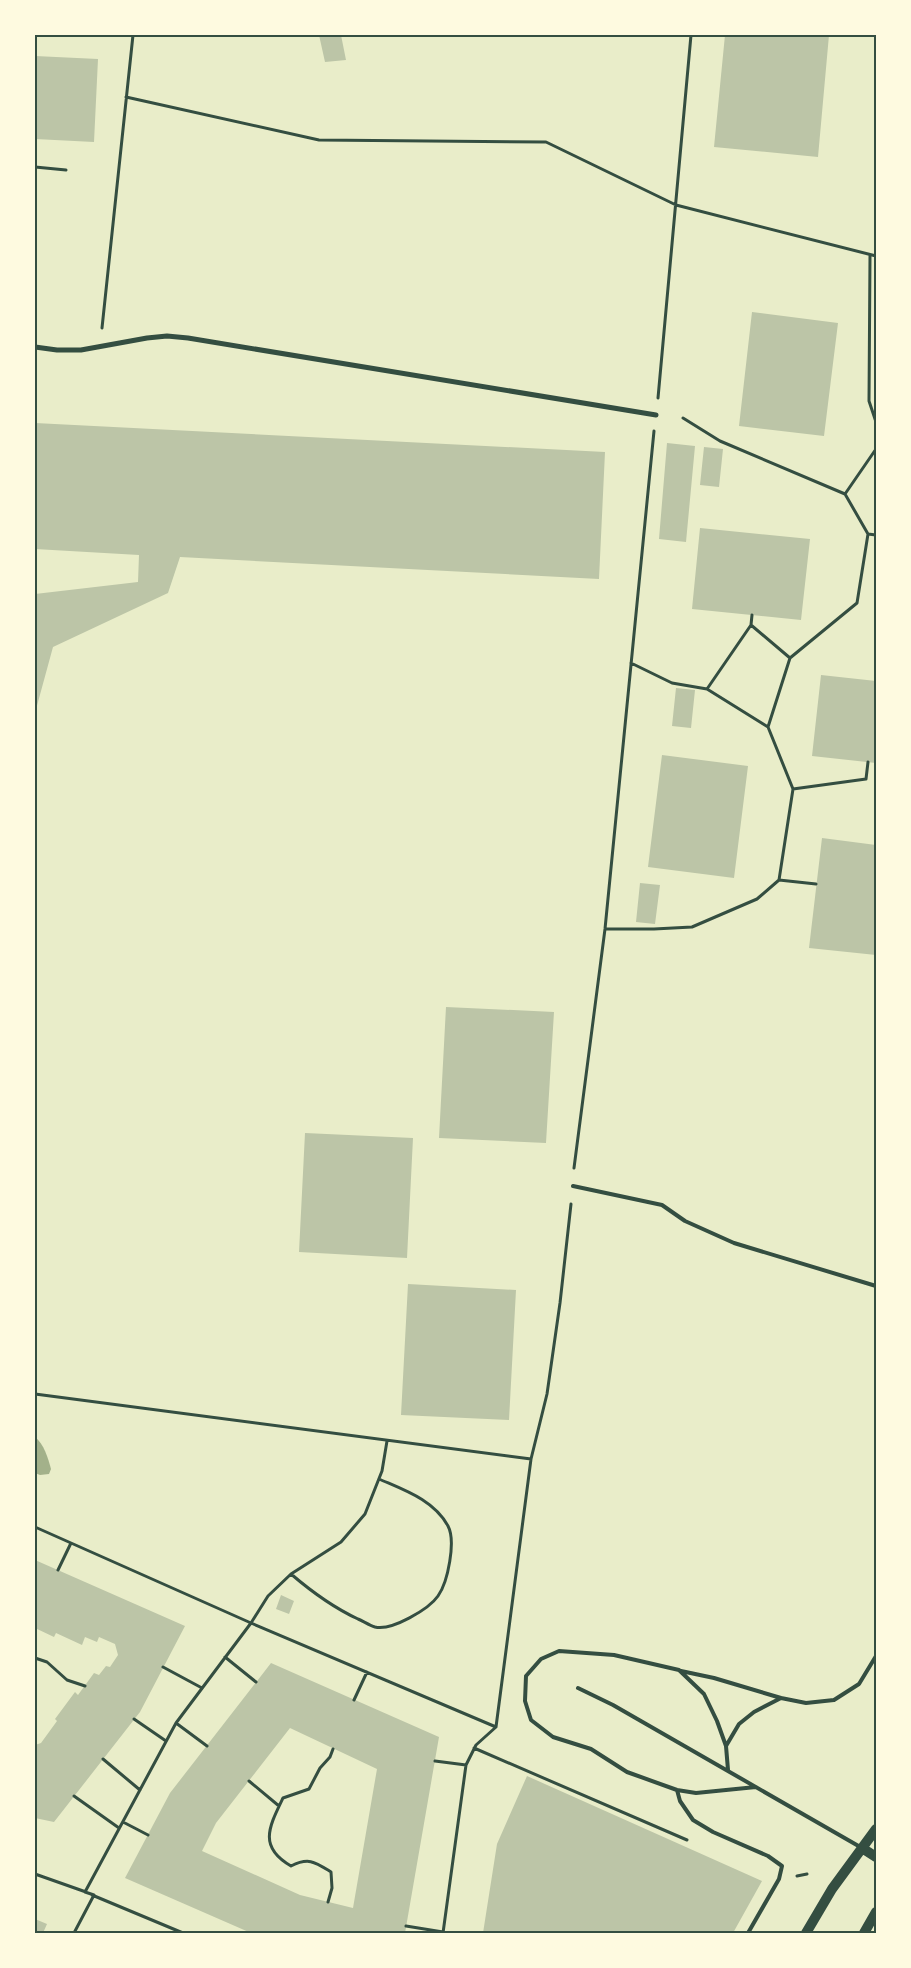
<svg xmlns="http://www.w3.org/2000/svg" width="911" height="1968" viewBox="0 0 911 1968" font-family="Cabin,sans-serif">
<rect width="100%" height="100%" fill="#e9edc9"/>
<!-- water -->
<path fill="#a3b18a" d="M 35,1437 C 44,1444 48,1458 51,1469 L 49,1474 L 40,1475 L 35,1473 Z"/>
<!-- building -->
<path fill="#bcc5a7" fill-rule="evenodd" d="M 319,35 L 341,35 L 346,60 L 325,62 Z
M 725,35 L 829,35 L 818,157 L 714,147 Z
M 35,56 L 98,59 L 94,142 L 35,139 Z
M 752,312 L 838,323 L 824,436 L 739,426 Z
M 35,423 L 605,452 L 599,579 L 180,557 L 168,593 L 53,647 L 35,713 L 35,594 L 138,582 L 139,555 L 35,549 Z
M 667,443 L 695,446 L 686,542 L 659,539 Z
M 704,447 L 723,449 L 719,487 L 700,485 Z
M 700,528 L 810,539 L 801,620 L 692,609 Z
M 821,675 L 876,681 L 876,763 L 812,756 Z
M 676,688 L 695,690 L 691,728 L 672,726 Z
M 662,755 L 748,766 L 734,878 L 648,867 Z
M 822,838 L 876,845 L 876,955 L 809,948 Z
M 640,883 L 660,885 L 655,924 L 636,922 Z
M 446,1007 L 554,1012 L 546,1143 L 439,1138 Z
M 305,1133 L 413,1138 L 407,1258 L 299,1252 Z
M 408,1284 L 516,1290 L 509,1420 L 401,1415 Z
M 35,1560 L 185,1626 L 140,1712 L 54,1822 L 35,1818 L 35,1745 L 41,1743 L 57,1721 L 55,1719 L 75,1692 L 78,1695 L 94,1673 L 99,1675 L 106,1666 L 110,1667 L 118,1655 L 115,1644 L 99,1637 L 97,1642 L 85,1637 L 82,1645 L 56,1633 L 54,1637 L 35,1628 Z
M 281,1595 L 294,1601 L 289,1614 L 276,1609 Z
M 271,1663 L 439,1737 L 405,1933 L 251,1933 L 125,1878 L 170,1793 ZM 290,1728 L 377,1769 L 353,1908 L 300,1895 L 202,1851 L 216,1823 Z
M 527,1776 L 762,1881 L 733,1933 L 483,1933 L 497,1844 Z
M 35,1919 L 47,1924 L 43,1933 L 35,1933 Z"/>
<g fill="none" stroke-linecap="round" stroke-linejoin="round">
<!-- path -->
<path stroke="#344e41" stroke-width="3" d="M 126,97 L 319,140 L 546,142 L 676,205 L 876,256
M 35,167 L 66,170
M 870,256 L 869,401 L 876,422
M 102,328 L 133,35
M 658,398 L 691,35
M 683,418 L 720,441 L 845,494
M 868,534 L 876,535
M 751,625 L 752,615
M 631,663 L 672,683 L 707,689 L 768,727
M 707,689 L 751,625 L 790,658
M 793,789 L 866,779 L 868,762
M 779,880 L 816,884
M 605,929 L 654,929 L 692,927 L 757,899 L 779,880 L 793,789 L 768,727 L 790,658 L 857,603 L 868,534 L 845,494 L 876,449
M 574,1168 L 605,929 L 654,431
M 35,1394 L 531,1459
M 35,1527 L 251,1623 L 496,1727
M 58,1570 L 71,1543
M 291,1574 C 312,1592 332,1607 358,1619 C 363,1621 369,1625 375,1627 C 392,1631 429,1609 438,1596 C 448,1582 456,1541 448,1526 C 434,1500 404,1490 379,1479
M 225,1657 L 256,1682
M 35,1658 L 47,1662 L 67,1680 L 85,1686
M 163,1667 L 202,1688
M 354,1700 L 367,1672
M 134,1719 L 166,1741
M 176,1723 L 207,1746
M 474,1748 L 687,1840
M 103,1759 L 140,1790
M 435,1761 L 466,1765
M 249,1781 L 279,1806
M 74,1796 L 119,1828
M 123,1822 L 148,1835
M 35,1874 L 86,1892
M 797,1876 L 807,1874
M 92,1895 L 183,1933
M 328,1902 L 332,1888 L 331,1872 C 315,1862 309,1857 291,1866 C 258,1847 269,1827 283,1798 L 309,1789 L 320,1768 L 330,1757 L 333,1749
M 406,1926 L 443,1932
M 74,1933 L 94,1895 L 85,1892 L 176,1723 L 251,1623 L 268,1596 L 291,1574 L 341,1542 L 365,1514 L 382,1471 L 387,1441
M 443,1933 L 466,1765 L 476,1745 L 496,1727 L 531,1459 L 547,1394 L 560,1303 L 571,1204"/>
<!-- service -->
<path stroke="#344e41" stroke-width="4" d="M 573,1186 L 662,1205 L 685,1221 L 734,1243 L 876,1286
M 681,1671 L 714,1678 L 781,1698 L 754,1712 L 739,1724 L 726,1746 L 728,1770
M 578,1688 L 613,1705 L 862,1848
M 781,1698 L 806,1703 L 834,1700 L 859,1684 L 876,1656
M 726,1746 L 717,1721 L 704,1694 L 679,1670 L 614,1655 L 559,1651 L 541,1659 L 526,1676 L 525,1701 L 531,1720 L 553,1737 L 591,1749 L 627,1772 L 677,1790 L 696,1793 L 756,1787
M 677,1790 L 680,1801 L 693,1820 L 713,1832 L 768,1856 L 782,1866 L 779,1879 L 748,1933"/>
<!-- minor -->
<path stroke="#344e41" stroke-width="5" d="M 35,347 L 57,350 L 81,350 L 147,338 L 167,336 L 188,338 L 656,415"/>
<!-- secondary -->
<path stroke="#344e41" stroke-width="10" d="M 862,1848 L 876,1857
M 806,1933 L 832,1889 L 876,1829
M 864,1933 L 876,1912"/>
</g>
<!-- border -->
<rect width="911" height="1968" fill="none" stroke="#fefae0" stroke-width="72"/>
<rect x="36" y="36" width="839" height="1896" fill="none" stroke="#344e41" stroke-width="2"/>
</svg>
